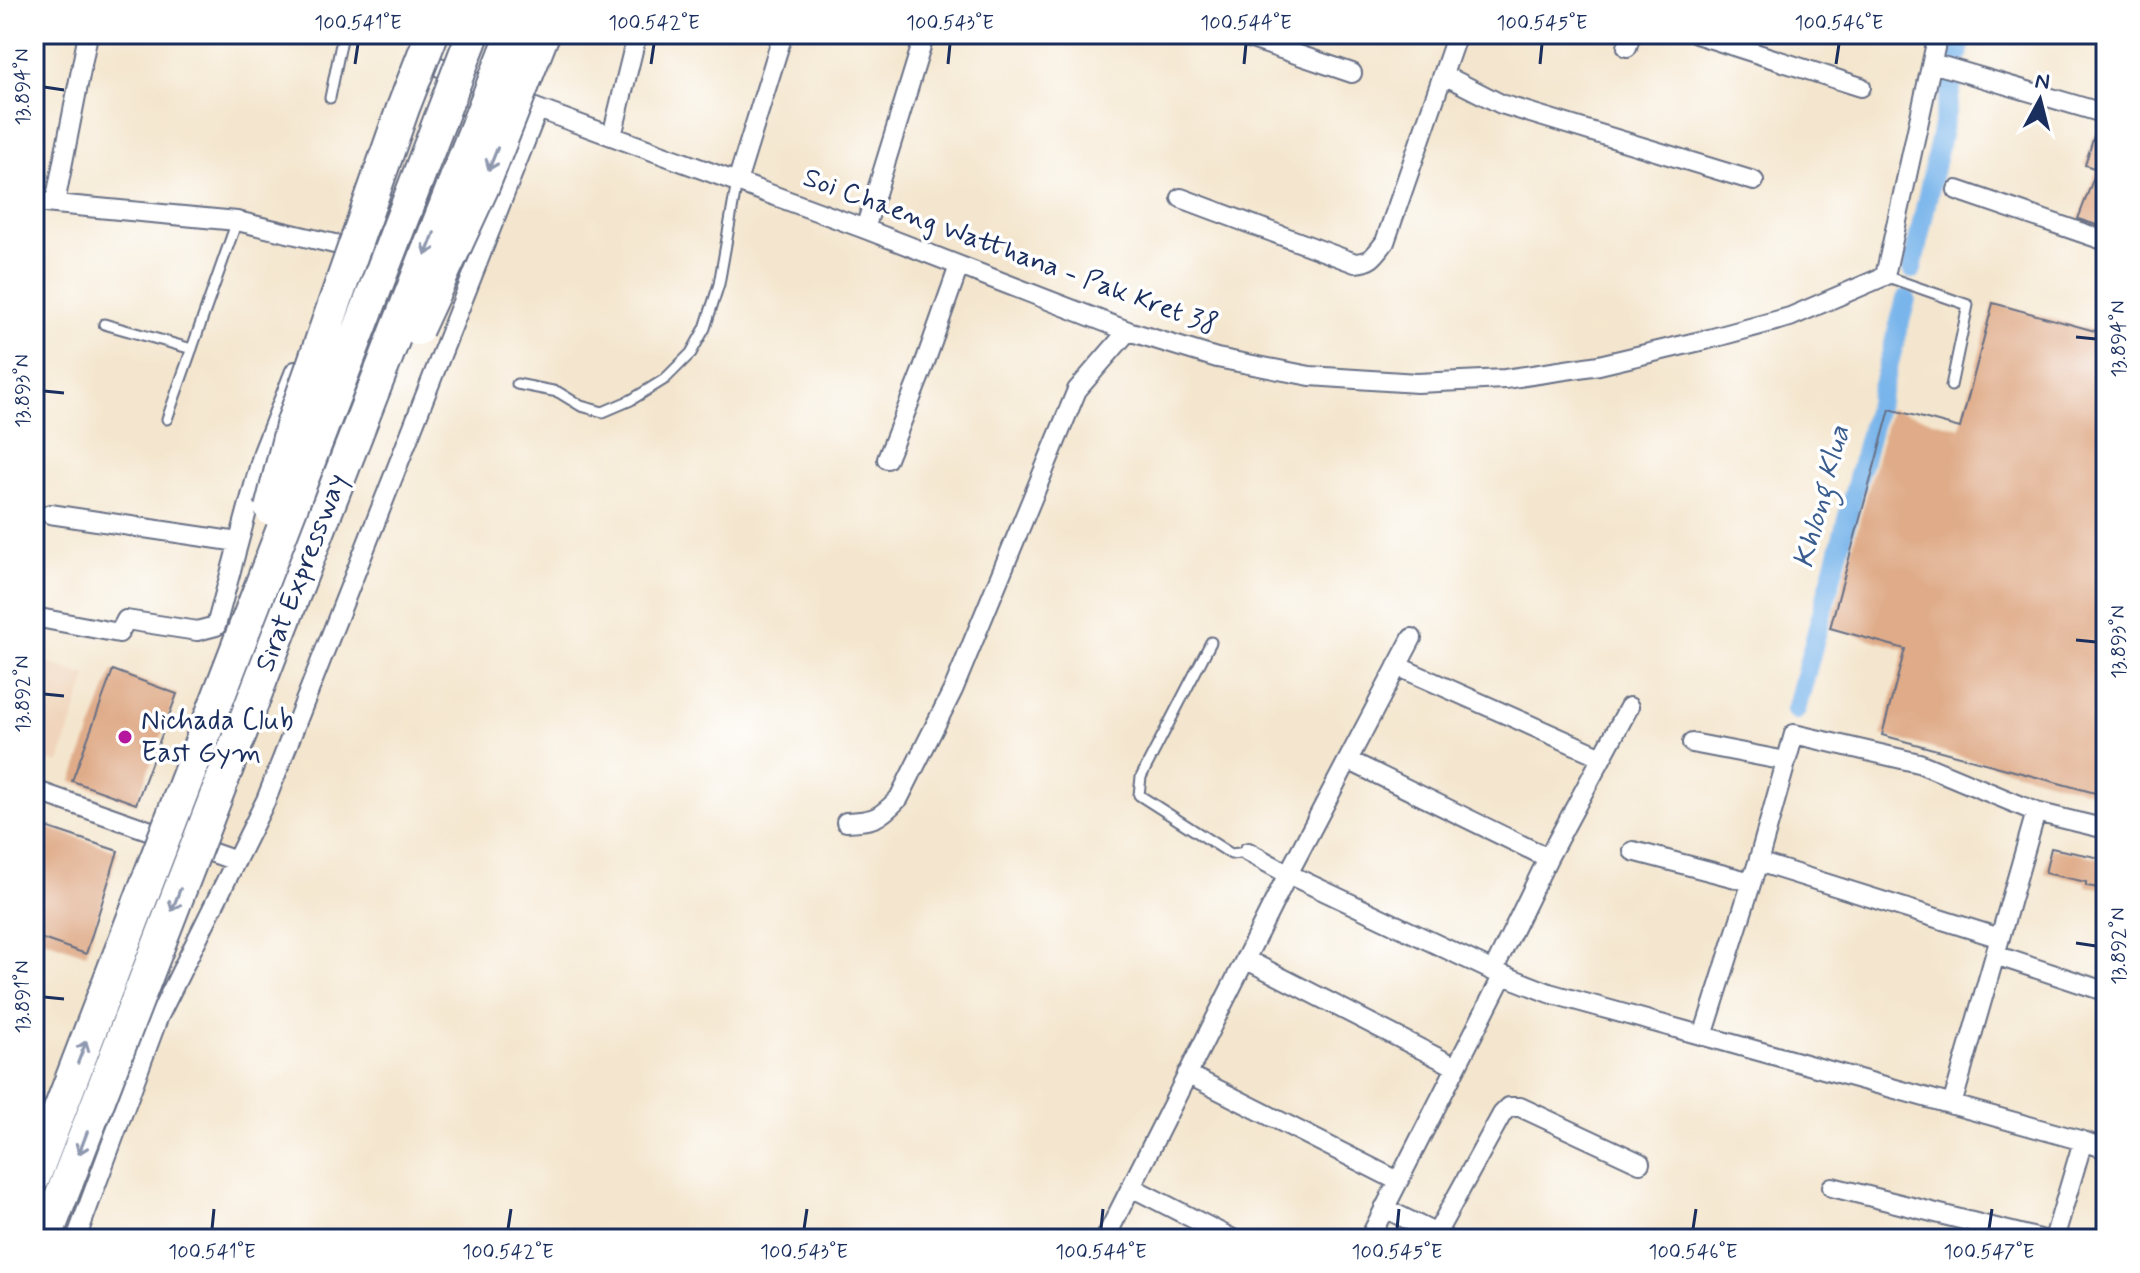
<svg xmlns="http://www.w3.org/2000/svg" width="2140" height="1273" viewBox="0 0 2140 1273" font-family="Mynerve,sans-serif">
<rect width="100%" height="100%" fill="#fff"/>
<filter id="ink" filterUnits="userSpaceOnUse"><feTurbulence type="fractalNoise" baseFrequency=".0125" numOctaves="2"/><feDisplacementMap in="SourceGraphic" scale="16" xChannelSelector="R" yChannelSelector="G"/><feConvolveMatrix kernelMatrix="1 2 1 2 8 2 1 2 1" color-interpolation-filters="sRGB"/></filter>
<filter id="wash" filterUnits="userSpaceOnUse"><feTurbulence type="fractalNoise" baseFrequency=".006" numOctaves="4" result="noise"/><feDisplacementMap in="SourceGraphic" scale="32" xChannelSelector="R" yChannelSelector="G"/><feGaussianBlur stdDeviation="1.8" result="paint"/><feColorMatrix in="noise" values="0 0 0 0 0 0 0 0 0 0 0 0 0 0 0 0 0 1.4 0 .05"/><feComposite in="paint" operator="in"/></filter>
<g filter="url(#wash)">
<rect width="100%" height="100%" fill="#f4e6ce"/>
<!-- built -->
<path fill="#f0d5bc" d="M 34,659 L 87,676 L 59,763 L 34,755 Z"/>
<g fill="none" stroke-linecap="round" stroke-linejoin="round">
<!-- canal -->
<path stroke="#79b5eb" stroke-width="20" d="M 1958,55 L 1962,34
M 1912,269 L 1952,84
M 1796,710 L 1906,299"/>
</g>
<g id="blocks">
<!-- building -->
<path fill="#dfab88" d="M 2094,136 L 2106,140 L 2106,228 L 2078,219 L 2097,169 L 2085,165 Z
M 1993,303 L 2106,334 L 2106,796 L 1882,735 L 1905,649 L 1830,628 L 1890,409 L 1960,428 Z
M 113,670 L 177,694 L 136,804 L 72,781 Z
M 34,823 L 118,851 L 86,954 L 34,936 Z
M 2051,848 L 2106,859 L 2106,889 L 2086,886 L 2086,882 L 2045,873 Z"/>
</g>
</g>
<g filter="url(#ink)">
<use href="#blocks" fill-opacity="0" stroke="#676f85" stroke-width="2"/>
<g fill="none" stroke-linecap="round" stroke-linejoin="round">
<defs>
<path id="lane" d="M 330,98 L 343,34
M 1885,276 L 1968,305 L 1951,386
M 104,324 L 192,349
M 517,384 L 558,392 L 581,406 L 603,412 L 631,400 L 665,379 L 691,353 L 705,328 L 719,284 L 737,182
M 167,419 L 237,221
M 1211,642 L 1141,777 L 1139,795 L 1231,854 L 1248,852"/>
<path id="street" d="M 1237,34 L 1352,73
M 1696,34 L 1861,87
M 1627,47 L 1631,34
M 416,57 L 538,109 L 865,229 L 1128,331 L 1217,358 L 1310,376 L 1417,383 L 1505,379 L 1599,365 L 1709,339 L 1790,317 L 1885,276 L 1938,34
M 1932,63 L 2106,114
M 1444,75 L 1501,104 L 1754,181
M 612,136 L 637,34
M 737,182 L 783,34
M 1957,190 L 2106,241
M 1181,198 L 1355,263 C 1372,262 1375,255 1385,242 L 1457,34
M 34,202 L 237,221 L 343,246 L 359,243
M 55,203 L 88,34
M 865,229 L 925,34
M 887,459 L 923,368 L 959,266
M 50,514 L 238,542
M 34,617 L 119,633 L 126,620 L 197,631 L 216,626 L 263,452 L 295,371
M 1397,666 L 1602,757
M 1692,743 L 1786,761
M 1348,760 L 1548,858
M 34,790 L 236,861
M 846,822 C 874,821 879,819 899,798 L 953,690 L 1077,390 L 1128,331
M 1633,851 L 1751,882
M 1248,852 L 1288,874 L 1493,971 L 1549,993 L 2083,1141 L 2106,1149
M 1758,862 L 2000,938
M 1995,955 L 2098,989
M 1245,959 L 1456,1067
M 1493,971 L 1548,858 L 1629,707
M 1703,1036 L 1758,862 L 1794,734 L 1919,763 L 2036,812 L 2106,829
M 1187,1074 L 1398,1181
M 1952,1105 L 2036,812
M 1131,1187 L 1233,1239
M 1832,1187 L 2040,1239
M 1384,1208 L 1445,1238
M 1436,1234 L 1502,1114 L 1509,1107 L 1520,1107 L 1640,1163
M 76,1239 L 158,1018 L 266,800 L 538,109
M 1105,1239 L 1288,874 L 1412,638
M 1369,1239 L 1503,975
M 2054,1239 L 2083,1141"/>
</defs>
<!-- lane casing -->
<use href="#lane" stroke="#676f85" stroke-width="13"/>
<!-- street casing -->
<use href="#street" stroke="#676f85" stroke-width="22"/>
<!-- lane -->
<use href="#lane" stroke="#fff" stroke-width="9"/>
<!-- street -->
<use href="#street" stroke="#fff" stroke-width="18"/>
<defs>
<path id="highway-bridge" d="M 417,329 L 483,186 L 543,34
M 271,509 L 293,422 L 403,108 L 432,34
M 34,1177 L 473,34
M 45,1239 L 325,514 L 510,41"/>
</defs>
<!-- highway-bridge casing -->
<use href="#highway-bridge" stroke="#676f85" stroke-width="36" stroke-linecap="butt"/>
<!-- highway-bridge -->
<use href="#highway-bridge" stroke="#fff" stroke-width="32"/>
</g>
<!-- one-way arrows -->
<defs><path id="oneway-shaft" d="M-6 0H5M1.5-3L5.5 0L1.5 3" fill="none" stroke-width="1.6" stroke-linecap="round" stroke-linejoin="round" transform="scale(2)"/></defs>
<g stroke="#8d97ae">
<use href="#oneway-shaft" transform="translate(493 159) rotate(112)"/>
<use href="#oneway-shaft" transform="translate(430 244) rotate(111)"/>
<use href="#oneway-shaft" transform="translate(176 900) rotate(111)"/>
<use href="#oneway-shaft" transform="translate(82 1052) rotate(-69)"/>
<use href="#oneway-shaft" transform="translate(83 1143) rotate(111)"/>
</g>
</g>
<!-- ticks -->
<path fill="none" stroke="#1b2f5e" stroke-width="3" d="M 355,64 L 358,44M 651,64 L 654,44M 948,64 L 950,44M 1244,64 L 1246,44M 1540,64 L 1542,44M 1836,64 L 1839,44M 44,87 L 64,90M 2076,337 L 2096,339M 44,391 L 64,393M 2076,640 L 2096,642M 44,694 L 64,696M 2076,943 L 2096,946M 44,997 L 64,999M 212,1229 L 214,1209M 508,1229 L 511,1209M 804,1229 L 807,1209M 1101,1229 L 1103,1209M 1397,1229 L 1399,1209M 1693,1229 L 1696,1209M 1989,1229 L 1992,1209"/>
<!-- markers -->
<circle fill="#b5179e" stroke="#fff" stroke-width="3" cx="125" cy="737" r="8"/>
<g text-anchor="middle" dominant-baseline="central" stroke-width="7" stroke-linejoin="round" paint-order="stroke">
<!-- street labels -->
<g font-size="28" fill="#1b2f5e" stroke="#fff">
<text transform="translate(1010 252) rotate(20)">Soi Chaeng Watthana - Pak Kret 38</text>
<text transform="translate(302 573) rotate(-69)">Sirat Expressway</text>
</g>
<!-- poi labels -->
<g font-size="28" fill="#1b2f5e" stroke="#fff" text-anchor="start">
<text x="141" y="721">Nichada Club<tspan x="141" dy="32">East Gym</tspan></text>
</g>
<!-- water labels -->
<g font-size="30" font-style="italic" fill="#3c5e8f" stroke="#fff">
<text transform="translate(1822 497) rotate(-75)">Khlong Klua</text>
</g>
</g>
<!-- margin -->
<rect width="2140" height="1273" fill="none" stroke="#fff" stroke-width="88"/>
<!-- north arrow -->
<g transform="translate(2040 100) rotate(7)" stroke="#ffffff" stroke-width="6" paint-order="stroke">
<path d="M0-6L14 30L0 20L-14 30Z" fill="#1b2f5e"/>
<text y="-12" font-size="22" font-weight="bold" text-anchor="middle" fill="#1b2f5e">N</text>
</g>
<rect x="44" y="44" width="2052" height="1185" fill="none" stroke="#1b2f5e" stroke-width="3"/>
<g font-size="20" text-anchor="middle" fill="#1b2f5e">
<text x="358" y="29">100.541°E</text>
<text x="654" y="29">100.542°E</text>
<text x="950" y="29">100.543°E</text>
<text x="1246" y="29">100.544°E</text>
<text x="1542" y="29">100.545°E</text>
<text x="1839" y="29">100.546°E</text>
<text transform="translate(22 87) rotate(-90)" y="7">13.894°N</text>
<text transform="translate(2118 339) rotate(-90)" y="7">13.894°N</text>
<text transform="translate(22 391) rotate(-90)" y="7">13.893°N</text>
<text transform="translate(2118 642) rotate(-90)" y="7">13.893°N</text>
<text transform="translate(22 694) rotate(-90)" y="7">13.892°N</text>
<text transform="translate(2118 946) rotate(-90)" y="7">13.892°N</text>
<text transform="translate(22 997) rotate(-90)" y="7">13.891°N</text>
<text x="212" y="1258">100.541°E</text>
<text x="508" y="1258">100.542°E</text>
<text x="804" y="1258">100.543°E</text>
<text x="1101" y="1258">100.544°E</text>
<text x="1397" y="1258">100.545°E</text>
<text x="1693" y="1258">100.546°E</text>
<text x="1989" y="1258">100.547°E</text>
</g>
</svg>
